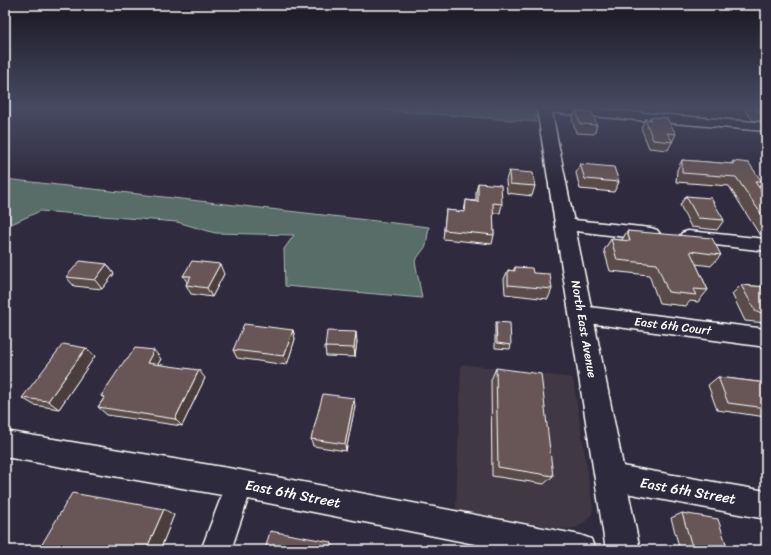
<svg xmlns="http://www.w3.org/2000/svg" width="771" height="555" viewBox="0 0 771 555" font-family="Sriracha,sans-serif">
<rect width="100%" height="100%" fill="#2f2a3d"/>
<filter id="ink" filterUnits="userSpaceOnUse"><feTurbulence type="fractalNoise" baseFrequency=".025" numOctaves="2"/><feDisplacementMap in="SourceGraphic" scale="8" xChannelSelector="R" yChannelSelector="G"/><feConvolveMatrix kernelMatrix="1 2 1 2 8 2 1 2 1" color-interpolation-filters="sRGB"/></filter>
<g filter="url(#ink)">
<!-- built -->
<path fill="#403844" d="M 461,364 L 573,378 L 593,508 L 592,514 L 584,523 L 575,528 L 564,529 L 456,510 Z"/>
<!-- green -->
<path fill="#596d67" stroke="#acb6b3" d="M 358,108 L 534,108 L 536,122 Z
M 5,179 L 429,227 L 426,246 L 415,261 L 422,298 L 285,286 L 284,249 L 294,235 L 215,233 L 177,222 L 40,211 L 5,227 Z"/>
<g fill="none" stroke-linecap="round" stroke-linejoin="round">
<defs>
<path id="minor" d="M 538,108 L 584,108 L 766,123 L 766,131 L 544,112 L 540,111 Z
M 565,219 L 651,228 L 657,230 L 660,234 L 657,238 L 651,240 L 559,229 L 557,225 L 559,221 Z
M 688,231 L 766,239 L 766,251 L 682,241 L 679,237 L 682,233 Z
M 581,306 L 766,329 L 766,347 L 581,322 L 574,320 L 571,314 L 574,308 Z
M 5,431 L 240,470 L 580,535 L 591,539 L 595,550 L 505,550 L 248,499 L 231,550 L 201,550 L 222,495 L 5,457 Z
M 610,464 L 766,491 L 766,519 L 610,490 L 601,486 L 597,477 L 601,468 Z"/>
<path id="secondary" d="M 537,108 L 551,108 L 640,550 L 606,550 Z"/>
</defs>
<!-- minor casing -->
<use href="#minor" stroke="#fff" stroke-width="3"/>
<!-- secondary casing -->
<use href="#secondary" stroke="#fff" stroke-width="3"/>
<!-- minor -->
<use href="#minor" fill="#2f2a3d" fill-rule="evenodd"/>
<!-- secondary -->
<use href="#secondary" fill="#2f2a3d" fill-rule="evenodd"/>
</g>
<!-- wall -->
<path fill="#594b4a" stroke="#fff" d="M 743,108 L 766,108 L 766,122 L 753,120 Z
M 576,111 L 597,125 L 594,134 L 576,133 L 572,119 Z
M 650,117 L 676,134 L 668,150 L 649,148 L 641,128 L 645,119 L 649,120 Z
M 682,160 L 731,164 L 733,161 L 762,182 L 759,187 L 766,197 L 766,234 L 759,234 L 729,186 L 676,182 L 677,170 Z
M 580,164 L 619,182 L 614,192 L 580,189 L 576,173 Z
M 509,171 L 535,186 L 532,196 L 507,193 L 506,180 Z
M 478,183 L 502,204 L 500,213 L 493,213 L 494,235 L 492,244 L 443,239 L 446,210 L 464,212 L 466,200 L 476,201 L 476,192 Z
M 686,196 L 724,220 L 717,230 L 691,227 L 680,205 Z
M 627,231 L 721,255 L 711,266 L 696,264 L 708,290 L 698,302 L 690,301 L 686,306 L 659,303 L 649,275 L 610,271 L 604,250 L 611,239 L 622,240 Z
M 107,264 L 114,274 L 102,289 L 74,286 L 66,277 Z
M 515,267 L 533,273 L 552,289 L 548,299 L 505,294 L 504,279 L 508,270 L 513,271 Z
M 224,274 L 212,297 L 191,294 L 186,285 L 187,282 L 183,276 Z
M 741,285 L 766,287 L 766,323 L 745,321 L 732,294 Z
M 496,322 L 511,345 L 510,349 L 495,348 L 495,326 Z
M 293,330 L 295,339 L 287,365 L 237,358 L 233,350 Z
M 357,341 L 355,357 L 326,356 L 325,347 Z
M 86,348 L 95,356 L 59,409 L 34,405 L 22,398 Z
M 161,359 L 158,364 L 205,378 L 182,426 L 107,415 L 98,407 L 104,398 L 101,396 L 127,360 Z
M 496,368 L 553,476 L 544,484 L 492,476 L 491,380 Z
M 718,377 L 766,383 L 766,417 L 717,410 L 708,385 Z
M 355,406 L 346,451 L 313,446 L 311,439 Z
M 682,513 L 728,550 L 680,550 L 671,518 Z
M 174,515 L 160,550 L 55,550 L 41,546 Z"/>
<!-- shaded-wall -->
<path fill="#493d3c" stroke="#fff" d="M 107,264 L 114,274 L 102,289 L 95,280 Z
M 220,264 L 224,274 L 212,297 L 207,288 Z
M 293,330 L 295,339 L 287,365 L 284,356 Z
M 356,332 L 357,341 L 355,357 L 354,348 Z
M 86,348 L 95,356 L 59,409 L 48,401 Z
M 154,350 L 161,359 L 154,371 L 147,363 Z
M 199,370 L 205,378 L 182,426 L 175,419 Z
M 354,398 L 355,406 L 346,451 L 345,444 Z
M 164,509 L 174,515 L 160,550 L 146,550 Z
M 331,542 L 334,548 L 333,550 L 329,550 Z"/>
<!-- building -->
<path fill="#685756" stroke="#fff" d="M 756,108 L 766,108 L 766,113 L 759,112 Z
M 576,111 L 592,112 L 597,125 L 580,124 Z
M 650,117 L 667,118 L 676,134 L 667,133 L 673,142 L 653,140 L 645,119 L 652,120 Z
M 682,160 L 734,164 L 733,161 L 749,163 L 762,182 L 755,182 L 766,197 L 766,221 L 736,177 L 682,173 Z
M 580,164 L 614,167 L 619,182 L 585,179 Z
M 509,171 L 533,173 L 535,186 L 510,184 Z
M 478,183 L 501,185 L 502,204 L 493,203 L 494,235 L 444,230 L 446,210 L 465,212 L 466,200 L 478,202 Z
M 686,196 L 711,198 L 724,220 L 698,218 Z
M 627,231 L 712,238 L 721,255 L 690,251 L 708,290 L 693,289 L 696,295 L 668,292 L 657,264 L 617,260 L 611,239 L 630,241 Z
M 80,261 L 107,264 L 95,280 L 66,277 Z
M 192,261 L 220,264 L 207,288 L 186,285 L 191,276 L 183,276 Z
M 515,267 L 532,268 L 533,273 L 550,274 L 552,289 L 508,285 L 508,270 L 515,271 Z
M 741,285 L 766,287 L 766,313 L 756,312 Z
M 496,322 L 510,323 L 511,345 L 497,343 Z
M 244,324 L 293,330 L 284,356 L 233,350 Z
M 327,331 L 356,332 L 354,348 L 325,347 Z
M 63,344 L 86,348 L 48,401 L 22,398 Z
M 135,348 L 154,350 L 147,363 L 199,370 L 175,419 L 98,407 L 105,397 L 101,396 L 125,360 L 127,360 Z
M 496,368 L 541,374 L 553,476 L 498,467 Z
M 718,377 L 766,383 L 766,408 L 728,403 Z
M 323,394 L 354,398 L 345,444 L 311,439 Z
M 72,493 L 164,509 L 146,550 L 62,550 L 41,546 Z
M 682,513 L 718,519 L 728,550 L 693,550 Z
M 270,531 L 331,542 L 329,550 L 265,550 Z
M 435,549 L 443,550 L 435,550 Z"/>
</g>
<!-- sky -->
<linearGradient id="sky" x2="0" y2="1"><stop stop-color="#1a1722"/><stop offset="0.58" stop-color="#474a62"/><stop offset="1" stop-color="#474a62" stop-opacity="0"/></linearGradient>
<rect width="771" height="185" fill="url(#sky)"/>
<g text-anchor="middle" dominant-baseline="central" stroke-width="3" stroke-linejoin="round" paint-order="stroke">
<!-- street labels -->
<g font-size="12" fill="#fff" stroke="#2f2a3d">
<text transform="translate(673 326) rotate(7)">East 6th Court</text>
<text transform="translate(584 329) rotate(80)">North East Avenue</text>
</g>
<!-- near-street labels -->
<g font-size="14" fill="#fff" stroke="#2f2a3d">
<text transform="translate(688 491) rotate(10)">East 6th Street</text>
<text transform="translate(293 494) rotate(11)">East 6th Street</text>
</g>
</g>
<!-- margin -->
<rect width="771" height="555" fill="none" stroke="#2f2a3d" stroke-width="20"/>
<rect x="10" y="10" width="751" height="535" fill="none" stroke="#fff" stroke-width="1.5" filter="url(#ink)"/>
</svg>
